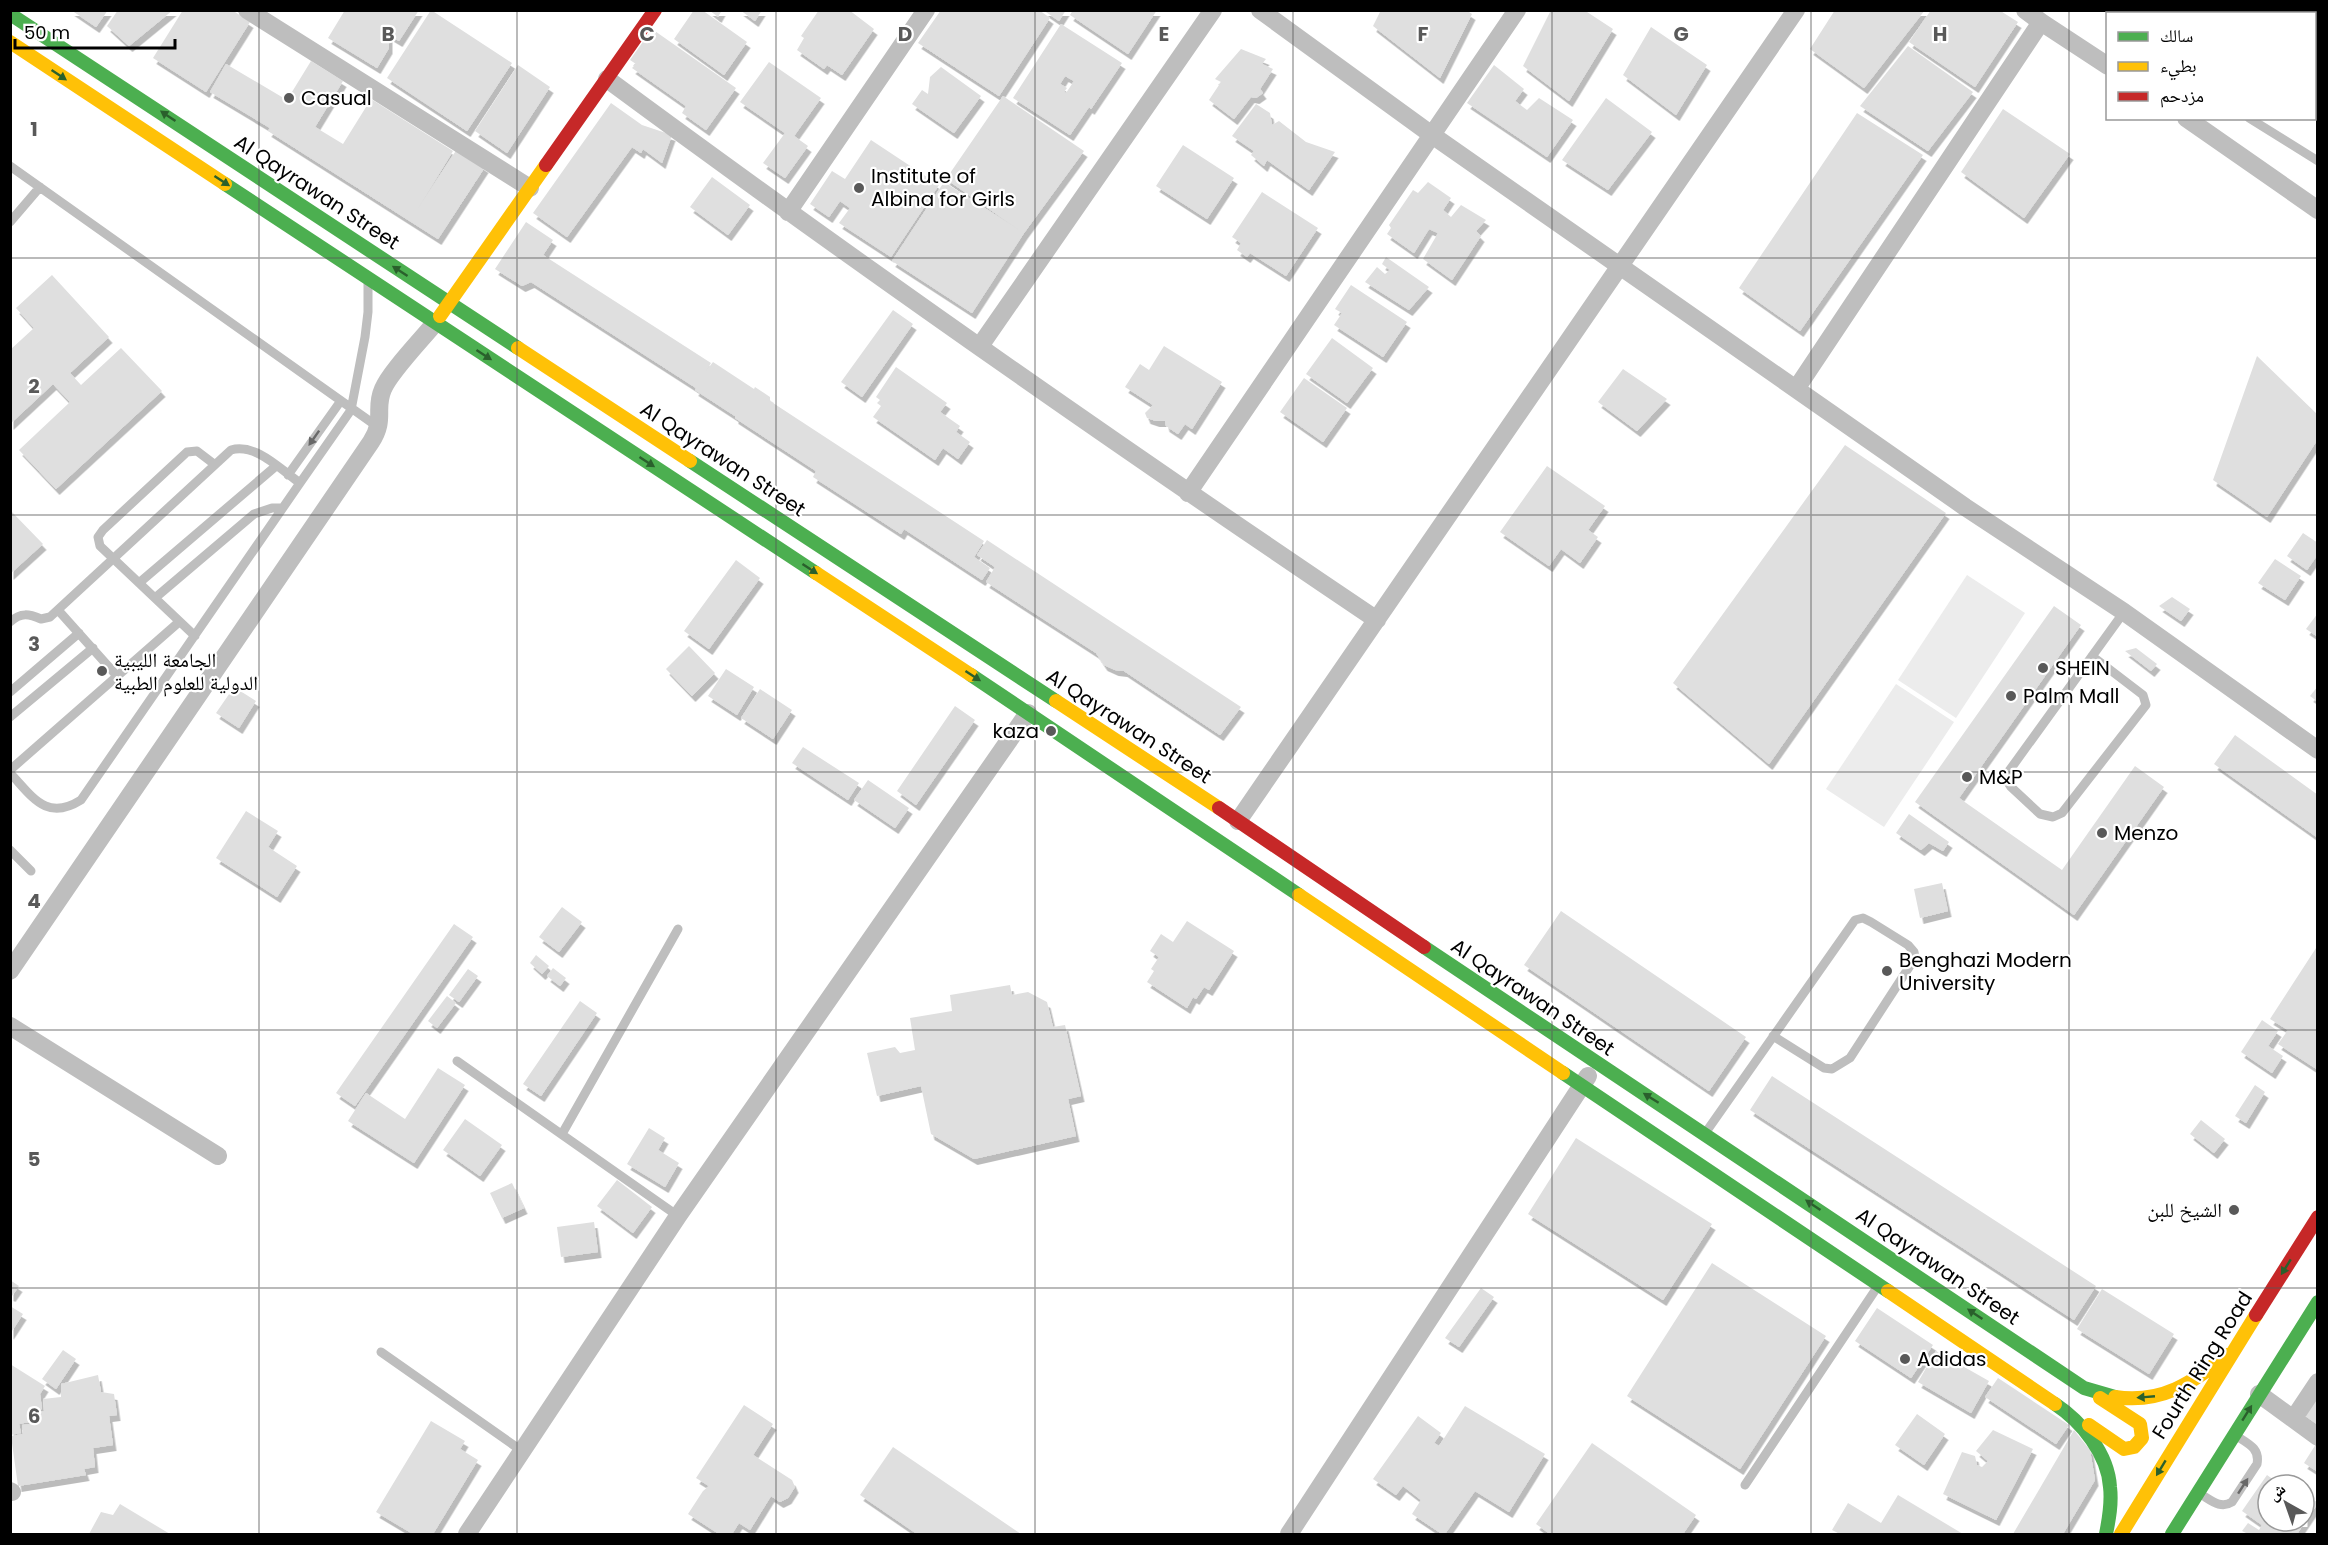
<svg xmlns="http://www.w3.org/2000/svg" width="2328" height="1545" viewBox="0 0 2328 1545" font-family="Poppins,'Noto Naskh Arabic',sans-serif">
<defs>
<filter id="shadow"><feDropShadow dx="3.5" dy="6" stdDeviation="0" flood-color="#0004"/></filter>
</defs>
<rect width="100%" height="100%" fill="#fff"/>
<!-- green -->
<path fill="#ececec" d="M 1967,575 L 2025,613 L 1956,718 L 1898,680 Z
M 1896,684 L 1954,722 L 1884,827 L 1826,789 Z"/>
<!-- building -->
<path fill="#dfdfdf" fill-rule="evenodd" filter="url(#shadow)" d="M 71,10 L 108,10 L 96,27 Z
M 118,10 L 173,10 L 129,46 L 107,26 Z
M 183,10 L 232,10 L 250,22 L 206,92 L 153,58 Z
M 345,10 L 419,10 L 399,41 L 389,35 L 389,48 L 377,68 L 328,38 Z
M 431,10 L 512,63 L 467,131 L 387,78 Z
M 694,10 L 702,10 L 747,42 L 724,75 L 674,39 Z
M 709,10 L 722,10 L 718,17 Z
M 740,10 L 762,10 L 755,21 Z
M 819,10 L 849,10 L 874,29 L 842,75 L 827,65 L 824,69 L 797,50 L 804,38 L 801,36 Z
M 941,10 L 1039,10 L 1050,18 L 999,96 L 918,43 Z
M 1043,10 L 1066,10 L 1059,21 Z
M 1073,10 L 1157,10 L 1128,54 L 1070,15 Z
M 1381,10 L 1466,10 L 1472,14 L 1440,78 L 1373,26 Z
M 1551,10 L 1584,10 L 1613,29 L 1569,101 L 1523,66 Z
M 1835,10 L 1925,10 L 1864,88 L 1810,49 Z
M 1931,10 L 1999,10 L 2018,22 L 1975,87 L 1909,42 Z
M 2275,10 L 2318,10 L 2318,55 L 2314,53 L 2314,14 L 2273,14 Z
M 1061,24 L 1122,63 L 1091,109 L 1089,107 L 1070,135 L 1013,98 ZM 1065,76 L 1074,81 L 1066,93 L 1064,92 L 1067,88 L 1060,84 Z
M 1651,27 L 1707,65 L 1676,115 L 1623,75 Z
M 652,29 L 736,88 L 706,130 L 682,113 L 686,106 L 632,68 L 636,64 L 630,60 Z
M 1908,46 L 1973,92 L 1928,151 L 1860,106 Z
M 1241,49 L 1266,59 L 1262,64 L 1273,69 L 1260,89 L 1263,93 L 1256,98 L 1251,97 L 1234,119 L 1209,100 L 1221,82 L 1215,79 Z
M 311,61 L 343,81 L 315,127 L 343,144 L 371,99 L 453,151 L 417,210 L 457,149 L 485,167 L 438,239 L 268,131 L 270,128 L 210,92 L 226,64 L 287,100 Z
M 769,62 L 821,98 L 794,136 L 808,146 L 785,178 L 763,163 L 785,133 L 740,102 Z
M 518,65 L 550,87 L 507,153 L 475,131 Z
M 1494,65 L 1524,89 L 1515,101 L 1527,110 L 1539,98 L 1573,120 L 1547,157 L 1467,103 Z
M 941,67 L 981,96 L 954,133 L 912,104 L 922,90 L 928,94 L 930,77 Z
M 1003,96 L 1084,151 L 1024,233 L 972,313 L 892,261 L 944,182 L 1019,230 L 946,179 Z
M 1606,98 L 1652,132 L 1608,190 L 1562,160 Z
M 611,103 L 642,125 L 672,135 L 662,163 L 643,149 L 641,153 L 632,147 L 567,237 L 533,213 Z
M 1256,104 L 1270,113 L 1272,125 L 1279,121 L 1306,142 L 1335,152 L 1309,190 L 1267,160 L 1264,166 L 1251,155 L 1254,151 L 1232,136 Z
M 2003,109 L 2070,154 L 2024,218 L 1961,172 Z
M 1857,113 L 1923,155 L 1800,331 L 1739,288 Z
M 871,140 L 939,185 L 891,257 L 839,223 L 850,208 L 840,201 L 829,217 L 810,204 L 832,171 L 845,179 Z
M 1183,145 L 1234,178 L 1207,219 L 1156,186 Z
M 712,177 L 750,205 L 728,235 L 690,207 Z
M 1428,182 L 1451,198 L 1443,210 L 1451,217 L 1461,205 L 1486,220 L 1476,231 L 1481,236 L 1452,280 L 1423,259 L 1438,233 L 1429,229 L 1414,253 L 1387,234 L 1391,228 L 1389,225 L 1413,190 L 1418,193 Z
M 1262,192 L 1318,228 L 1286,276 L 1250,253 L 1247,257 L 1237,250 L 1241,243 L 1232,237 Z
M 526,222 L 553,240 L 543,255 L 711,363 L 706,371 L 713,362 L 754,389 L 755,387 L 770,397 L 770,401 L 984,541 L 974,557 L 990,568 L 982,580 L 904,529 L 901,534 L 813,477 L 816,471 L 735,418 L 735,416 L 695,390 L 696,388 L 531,282 L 522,286 L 495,269 Z
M 1386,257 L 1429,287 L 1409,310 L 1365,282 L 1377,267 L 1385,274 L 1390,270 L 1382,264 Z
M 52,275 L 109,337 L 70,373 L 81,385 L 121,348 L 162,391 L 56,489 L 19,450 L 70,402 L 53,384 L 10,424 L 10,350 L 34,328 L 16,308 Z
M 1351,285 L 1407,322 L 1383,357 L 1334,325 L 1342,313 L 1335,309 Z
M 893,310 L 913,324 L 862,397 L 841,382 Z
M 1332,338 L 1373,368 L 1347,403 L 1306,374 Z
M 1164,346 L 1222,382 L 1192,429 L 1185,424 L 1178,434 L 1166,426 L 1165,421 L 1156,421 L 1147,418 L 1145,413 L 1153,405 L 1125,387 L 1140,364 L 1149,370 Z
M 2257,356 L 2318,415 L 2318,439 L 2267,517 L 2213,480 Z
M 896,367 L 947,403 L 940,412 L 960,426 L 956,432 L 970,442 L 958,459 L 943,448 L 935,460 L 873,417 L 881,406 L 877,403 L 880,400 L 876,397 Z
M 1623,369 L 1667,399 L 1637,431 L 1598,402 Z
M 1304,378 L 1347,408 L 1323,442 L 1280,412 Z
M 1845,445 L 1946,513 L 1769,764 L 1673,683 Z
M 1547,466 L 1605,506 L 1588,530 L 1598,537 L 1580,563 L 1561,549 L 1549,566 L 1500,532 Z
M 10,510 L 43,544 L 10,574 Z
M 2303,533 L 2318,543 L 2318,554 L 2307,570 L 2287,556 Z
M 987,540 L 1241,707 L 1220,735 L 1124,671 L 1115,670 L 1104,665 L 1096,653 L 986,582 L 995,567 L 977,555 Z
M 2275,559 L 2301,576 L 2285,600 L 2258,583 Z
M 736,560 L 760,578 L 709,649 L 684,631 Z
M 2172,597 L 2190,609 L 2181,621 L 2159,606 Z
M 2054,606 L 2081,625 L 1959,798 L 2062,870 L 2135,766 L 2164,787 L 2074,915 L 1915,802 Z
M 2318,613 L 2318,637 L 2306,629 Z
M 689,646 L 715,673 L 692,696 L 666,669 Z
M 2136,648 L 2157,664 L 2151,671 L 2125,651 Z
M 726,669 L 754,687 L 737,715 L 708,696 Z
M 2318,686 L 2318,702 L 2310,696 Z
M 234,687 L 256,701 L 239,728 L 216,713 Z
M 760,689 L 792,710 L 773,739 L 741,718 Z
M 955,706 L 975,720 L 916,805 L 897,791 Z
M 2235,735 L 2318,795 L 2318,838 L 2214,764 Z
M 803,747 L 859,783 L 848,800 L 792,763 Z
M 868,780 L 909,808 L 895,828 L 854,800 Z
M 246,811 L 278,831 L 268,847 L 297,866 L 277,897 L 216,858 Z
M 1909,814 L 1949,842 L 1943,851 L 1929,843 L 1921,850 L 1896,833 Z
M 1942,883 L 1948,911 L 1920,918 L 1914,889 Z
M 562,907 L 582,922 L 559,952 L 539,937 Z
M 1561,911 L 1746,1037 L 1709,1091 L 1524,965 Z
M 1187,921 L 1234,951 L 1209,990 L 1204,987 L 1196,999 L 1193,997 L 1187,1008 L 1147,982 L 1154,971 L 1151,969 L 1159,957 L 1150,951 L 1161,934 L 1173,942 Z
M 454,924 L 473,937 L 355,1106 L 336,1093 Z
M 2318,945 L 2318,1070 L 2278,1044 L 2288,1030 L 2270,1019 Z
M 536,955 L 549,966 L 542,974 L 530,963 Z
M 553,968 L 566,978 L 560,986 L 547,976 Z
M 468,969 L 478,976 L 459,1002 L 449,995 Z
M 1010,985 L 1012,995 L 1028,992 L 1047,1002 L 1053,1027 L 1065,1025 L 1081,1096 L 1068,1099 L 1076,1136 L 974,1159 L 931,1134 L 921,1086 L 877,1096 L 867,1053 L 895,1047 L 900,1053 L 915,1050 L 910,1018 L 952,1011 L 950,995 Z
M 447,996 L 456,1003 L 437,1028 L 428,1021 Z
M 580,1001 L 597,1013 L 541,1096 L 523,1084 Z
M 2262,1020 L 2278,1031 L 2268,1046 L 2283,1056 L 2272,1073 L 2241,1052 Z
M 438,1068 L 465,1085 L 414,1163 L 348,1121 L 366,1093 L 405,1119 Z
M 1772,1076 L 2096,1286 L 2074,1320 L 1750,1110 Z
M 2255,1085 L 2265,1092 L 2246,1123 L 2235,1116 Z
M 465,1119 L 502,1145 L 480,1176 L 443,1150 Z
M 2201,1120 L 2225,1139 L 2214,1153 L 2190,1134 Z
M 649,1128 L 665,1138 L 658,1150 L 679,1163 L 665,1187 L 627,1164 Z
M 1576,1138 L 1712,1224 L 1663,1300 L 1528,1214 Z
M 617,1180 L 652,1207 L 633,1233 L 597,1206 Z
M 512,1183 L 524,1208 L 502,1218 L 490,1193 Z
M 594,1222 L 598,1252 L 561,1257 L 557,1227 Z
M 1712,1263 L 1826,1336 L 1740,1469 L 1627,1396 Z
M 10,1280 L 19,1286 L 12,1296 L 10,1295 Z
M 1481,1288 L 1494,1297 L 1459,1347 L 1445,1338 Z
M 2102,1289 L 2174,1334 L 2149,1374 L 2077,1329 Z
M 10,1306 L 23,1314 L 10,1334 Z
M 1877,1308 L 1933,1345 L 1911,1378 L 1855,1341 Z
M 63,1350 L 76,1359 L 56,1389 L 42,1379 Z
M 1936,1351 L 1989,1381 L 1971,1413 L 1918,1382 Z
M 10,1364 L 45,1386 L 40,1394 L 42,1409 L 27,1411 L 29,1422 L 19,1424 L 21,1433 L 10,1435 Z
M 98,1375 L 101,1392 L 114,1394 L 117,1415 L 109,1416 L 113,1445 L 93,1448 L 95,1467 L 84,1469 L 86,1475 L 18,1486 L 11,1436 L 23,1434 L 22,1425 L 31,1424 L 29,1414 L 44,1411 L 43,1399 L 61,1397 L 61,1384 Z
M 1998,1378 L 2069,1425 L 2056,1444 L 1985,1397 Z
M 2318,1390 L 2318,1425 L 2301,1413 Z
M 744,1405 L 773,1424 L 753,1455 L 792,1480 L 795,1487 L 788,1498 L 780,1502 L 771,1496 L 750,1530 L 739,1523 L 732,1534 L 719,1534 L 688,1514 L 703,1491 L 709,1486 L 696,1478 Z
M 1465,1406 L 1545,1454 L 1509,1512 L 1475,1491 L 1445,1534 L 1442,1534 L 1412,1514 L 1421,1500 L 1403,1486 L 1396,1495 L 1373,1479 L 1418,1416 L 1441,1433 L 1434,1443 L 1439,1446 Z
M 1917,1414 L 1945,1434 L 1924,1465 L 1895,1445 Z
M 431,1421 L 465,1441 L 460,1449 L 478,1460 L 433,1534 L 413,1534 L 376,1512 Z
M 1993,1430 L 2033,1449 L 1996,1520 L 1943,1494 L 1962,1452 L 1975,1456 L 1977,1465 L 1982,1467 L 1988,1461 L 1976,1451 Z
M 2074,1430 L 2090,1450 L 2095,1480 L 2063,1534 L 2013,1534 Z
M 1592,1443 L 1696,1515 L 1683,1534 L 1550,1534 L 1536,1524 Z
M 2316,1444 L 2318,1445 L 2318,1472 L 2304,1463 Z
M 893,1447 L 1021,1534 L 917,1534 L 860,1495 Z
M 2267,1475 L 2281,1485 L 2268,1485 L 2268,1521 L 2304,1521 L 2304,1493 L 2318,1503 L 2297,1534 L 2248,1534 L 2242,1531 L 2248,1523 L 2259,1530 L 2262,1525 L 2242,1511 Z
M 1898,1495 L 1963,1534 L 1840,1534 L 1832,1530 L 1848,1503 L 1881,1523 Z
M 120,1504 L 170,1534 L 89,1534 L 101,1512 L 113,1515 Z"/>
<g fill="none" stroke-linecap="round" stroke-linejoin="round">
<!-- lane -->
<path stroke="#bebebe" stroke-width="9" d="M 2272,14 L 2274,10
M 2314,102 L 2318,105
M 2249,118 L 2318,161
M 10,166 L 378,427
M 10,222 L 40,187
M 288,475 L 340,402
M 300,483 L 351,410 L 365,337 L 368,312 L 368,284
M 139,583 L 276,466
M 155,598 L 254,514 L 272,508 L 282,508
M 58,610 L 117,676
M 10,622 C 21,612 29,614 41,619 L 50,617 L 231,450 C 256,443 280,469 300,483 L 81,800 C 46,822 32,796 10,773
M 195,636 L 100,546 L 98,537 L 103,530 L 187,452 L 197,451 L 214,464
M 2092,656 L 2143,695 L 2146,705 L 2062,813 L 2053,817 L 2040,814 L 2011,787 L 2007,781 L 2009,771 L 2124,612
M 10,692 L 79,633
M 10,717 L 93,648
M 10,770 L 179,622
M 10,850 L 31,871
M 457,1061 L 678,1216
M 1706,1132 L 1855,920 L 1863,918 L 1871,922 L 1908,945 L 1914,952 L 1915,958 L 1850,1058 L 1832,1069 L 1824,1068 L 1773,1036
M 562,1134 L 678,929
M 381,1352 L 522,1451
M 1745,1485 L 1878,1286
M 2202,1495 C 2212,1501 2221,1509 2232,1502 L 2257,1464 C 2260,1449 2249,1444 2238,1437"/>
<!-- street -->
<path stroke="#bebebe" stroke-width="18" d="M 247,10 L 530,188
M 1260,10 L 1432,135 L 1965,507 L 2124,612 L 2318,750
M 2041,22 L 2108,66
M 607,79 C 859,265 1117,445 1377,620
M 2186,118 L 2318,210
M 788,212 L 926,10
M 980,346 L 1213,10
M 1796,389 L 2041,22 L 2025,10
M 1188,493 L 1517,10
M 1238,821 L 1796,10
M 10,971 L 371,442 C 386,419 374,409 383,389 C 390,372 422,339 435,323
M 10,1026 L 218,1156
M 2259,1394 L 2318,1437
M 2294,1418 L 2318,1382
M 10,1491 L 12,1492
M 467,1534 L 678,1216 L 1028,713
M 1289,1534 L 1588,1076"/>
<!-- fast -->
<path stroke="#4caf50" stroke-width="14" d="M 10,14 L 518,348
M 225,184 L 816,573
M 690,461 L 1056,701
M 971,675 L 1299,895
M 1424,947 L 2084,1388 L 2115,1397
M 1563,1073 L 1888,1291
M 2055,1404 C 2082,1422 2108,1454 2110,1487 C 2112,1503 2109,1519 2106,1534
M 2172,1534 L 2318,1302"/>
<!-- slow -->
<path stroke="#ffc107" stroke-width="14" d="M 10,42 L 225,184
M 440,316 L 546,165
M 518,348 L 690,461
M 816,573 L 971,675
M 1056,701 L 1219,808
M 1299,895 L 1563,1073
M 1888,1291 L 2055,1404
M 2115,1397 C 2161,1404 2193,1383 2227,1355
M 2089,1425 L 2124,1449 L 2134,1447 L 2142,1438 L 2140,1424 L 2100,1398
M 2121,1534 L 2256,1315"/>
<!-- jam -->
<path stroke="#c62828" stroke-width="14" d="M 546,165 L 655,10
M 1219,808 L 1424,947
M 2256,1315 L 2318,1217"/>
</g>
<!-- one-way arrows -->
<defs><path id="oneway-solid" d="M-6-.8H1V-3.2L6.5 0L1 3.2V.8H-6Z" transform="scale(1.5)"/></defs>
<g fill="#2a602c">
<use href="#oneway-solid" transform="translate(59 75) rotate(34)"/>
<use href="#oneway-solid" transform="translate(168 116) rotate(-146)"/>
<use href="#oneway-solid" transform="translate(222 181) rotate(33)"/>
<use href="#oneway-solid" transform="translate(400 271) rotate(-147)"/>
<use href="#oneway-solid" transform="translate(484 355) rotate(33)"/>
<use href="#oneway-solid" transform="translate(647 462) rotate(33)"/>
<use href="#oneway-solid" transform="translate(810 569) rotate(33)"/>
<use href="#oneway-solid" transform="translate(973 676) rotate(33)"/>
<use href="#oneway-solid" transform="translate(1651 1098) rotate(-148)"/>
<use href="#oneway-solid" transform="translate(1813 1205) rotate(-146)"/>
<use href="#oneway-solid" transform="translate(2286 1267) rotate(122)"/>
<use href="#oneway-solid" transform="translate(1975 1314) rotate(-146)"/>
<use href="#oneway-solid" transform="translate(2146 1397) rotate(175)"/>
<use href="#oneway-solid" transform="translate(2247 1413) rotate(-58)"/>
<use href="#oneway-solid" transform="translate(2161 1468) rotate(121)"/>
</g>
<g fill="#686868">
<use href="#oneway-solid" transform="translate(314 438) rotate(125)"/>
<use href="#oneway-solid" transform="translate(2243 1486) rotate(-57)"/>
</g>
<!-- grid -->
<path fill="none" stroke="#595959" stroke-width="1.5" stroke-opacity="0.55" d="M 259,10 L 259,1534M 517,10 L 517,1534M 776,10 L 776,1534M 1035,10 L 1035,1534M 1293,10 L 1293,1534M 1552,10 L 1552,1534M 1811,10 L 1811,1534M 2069,10 L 2069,1534M 10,258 L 2318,258M 10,515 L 2318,515M 10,772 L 2318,772M 10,1030 L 2318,1030M 10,1288 L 2318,1288"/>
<!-- markers -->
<g fill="#595959" stroke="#fff" stroke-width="2">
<circle cx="289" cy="98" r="6"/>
<circle cx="859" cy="188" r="6"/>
<circle cx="2043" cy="668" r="6"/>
<circle cx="102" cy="671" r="6"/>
<circle cx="2011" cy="696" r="6"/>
<circle cx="1051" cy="731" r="6"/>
<circle cx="1967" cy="777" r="6"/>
<circle cx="2102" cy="833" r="6"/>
<circle cx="1887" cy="971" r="6"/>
<circle cx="2234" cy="1210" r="6"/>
<circle cx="1905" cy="1359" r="6"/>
</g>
<g text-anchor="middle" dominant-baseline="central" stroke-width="4.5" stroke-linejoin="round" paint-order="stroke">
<!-- poi labels -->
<g font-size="20" fill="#000" stroke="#fff" text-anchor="start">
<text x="301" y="98">Casual</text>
<text x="871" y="176">Institute of<tspan x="871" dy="23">Albina for Girls</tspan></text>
<text x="114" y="660">الجامعة الليبية<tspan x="114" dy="23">الدولية للعلوم الطبية</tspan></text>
<text x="2055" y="668">SHEIN</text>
<text x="2023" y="696">Palm Mall</text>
<text x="1039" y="731" text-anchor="end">kaza</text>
<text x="1979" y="777">M&amp;P</text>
<text x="2114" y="833">Menzo</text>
<text x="1899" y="960">Benghazi Modern<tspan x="1899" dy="23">University</tspan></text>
<text x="2222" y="1210" text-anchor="end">الشيخ للبن</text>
<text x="1917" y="1359">Adidas</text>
</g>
<!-- street labels -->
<g font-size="20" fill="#000" stroke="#fff">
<text transform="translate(317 192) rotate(33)">Al Qayrawan Street</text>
<text transform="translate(723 459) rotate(33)">Al Qayrawan Street</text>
<text transform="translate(1129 726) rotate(33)">Al Qayrawan Street</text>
<text transform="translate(1533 997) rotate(34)">Al Qayrawan Street</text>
<text transform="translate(1938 1266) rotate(34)">Al Qayrawan Street</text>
<text transform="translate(2202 1365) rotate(-58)">Fourth Ring Road</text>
</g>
</g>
<g font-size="20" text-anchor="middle" font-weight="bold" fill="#595959" stroke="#fff" stroke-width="4.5" stroke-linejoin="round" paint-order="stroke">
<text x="388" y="41">B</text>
<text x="647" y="41">C</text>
<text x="905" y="41">D</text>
<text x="1164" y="41">E</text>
<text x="1423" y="41">F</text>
<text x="1681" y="41">G</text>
<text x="1940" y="41">H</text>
<text x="34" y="136">1</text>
<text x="34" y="393">2</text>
<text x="34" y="651">3</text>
<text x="34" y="908">4</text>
<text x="34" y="1166">5</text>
<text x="34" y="1423">6</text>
</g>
<!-- border -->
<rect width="2328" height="1545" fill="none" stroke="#000000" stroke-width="24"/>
<!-- legend -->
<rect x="2106" y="12" width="210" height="108" fill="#ffffff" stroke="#999999" stroke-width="1.5"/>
<rect x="2118" y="32" width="30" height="9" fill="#4caf50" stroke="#999999" stroke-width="1.5"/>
<text x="2160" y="42" font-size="18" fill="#000000">سالك</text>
<rect x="2118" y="62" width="30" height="9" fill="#ffc107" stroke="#999999" stroke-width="1.5"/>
<text x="2160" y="72" font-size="18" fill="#000000">بطيء</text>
<rect x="2118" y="92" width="30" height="9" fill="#c62828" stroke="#999999" stroke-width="1.5"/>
<text x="2160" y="102" font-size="18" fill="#000000">مزدحم</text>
<!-- north arrow -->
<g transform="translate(2286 1503) rotate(320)"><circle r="28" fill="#ffffff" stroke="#999999" stroke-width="1.5"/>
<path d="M0-4.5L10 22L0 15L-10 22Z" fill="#595959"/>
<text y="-9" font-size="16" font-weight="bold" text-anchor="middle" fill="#000000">ش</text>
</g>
<!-- scale -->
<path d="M15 39v9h160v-9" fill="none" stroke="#000000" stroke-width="3"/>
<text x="24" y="39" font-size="18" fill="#000000" stroke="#ffffff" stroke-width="4.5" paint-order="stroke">50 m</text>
</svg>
